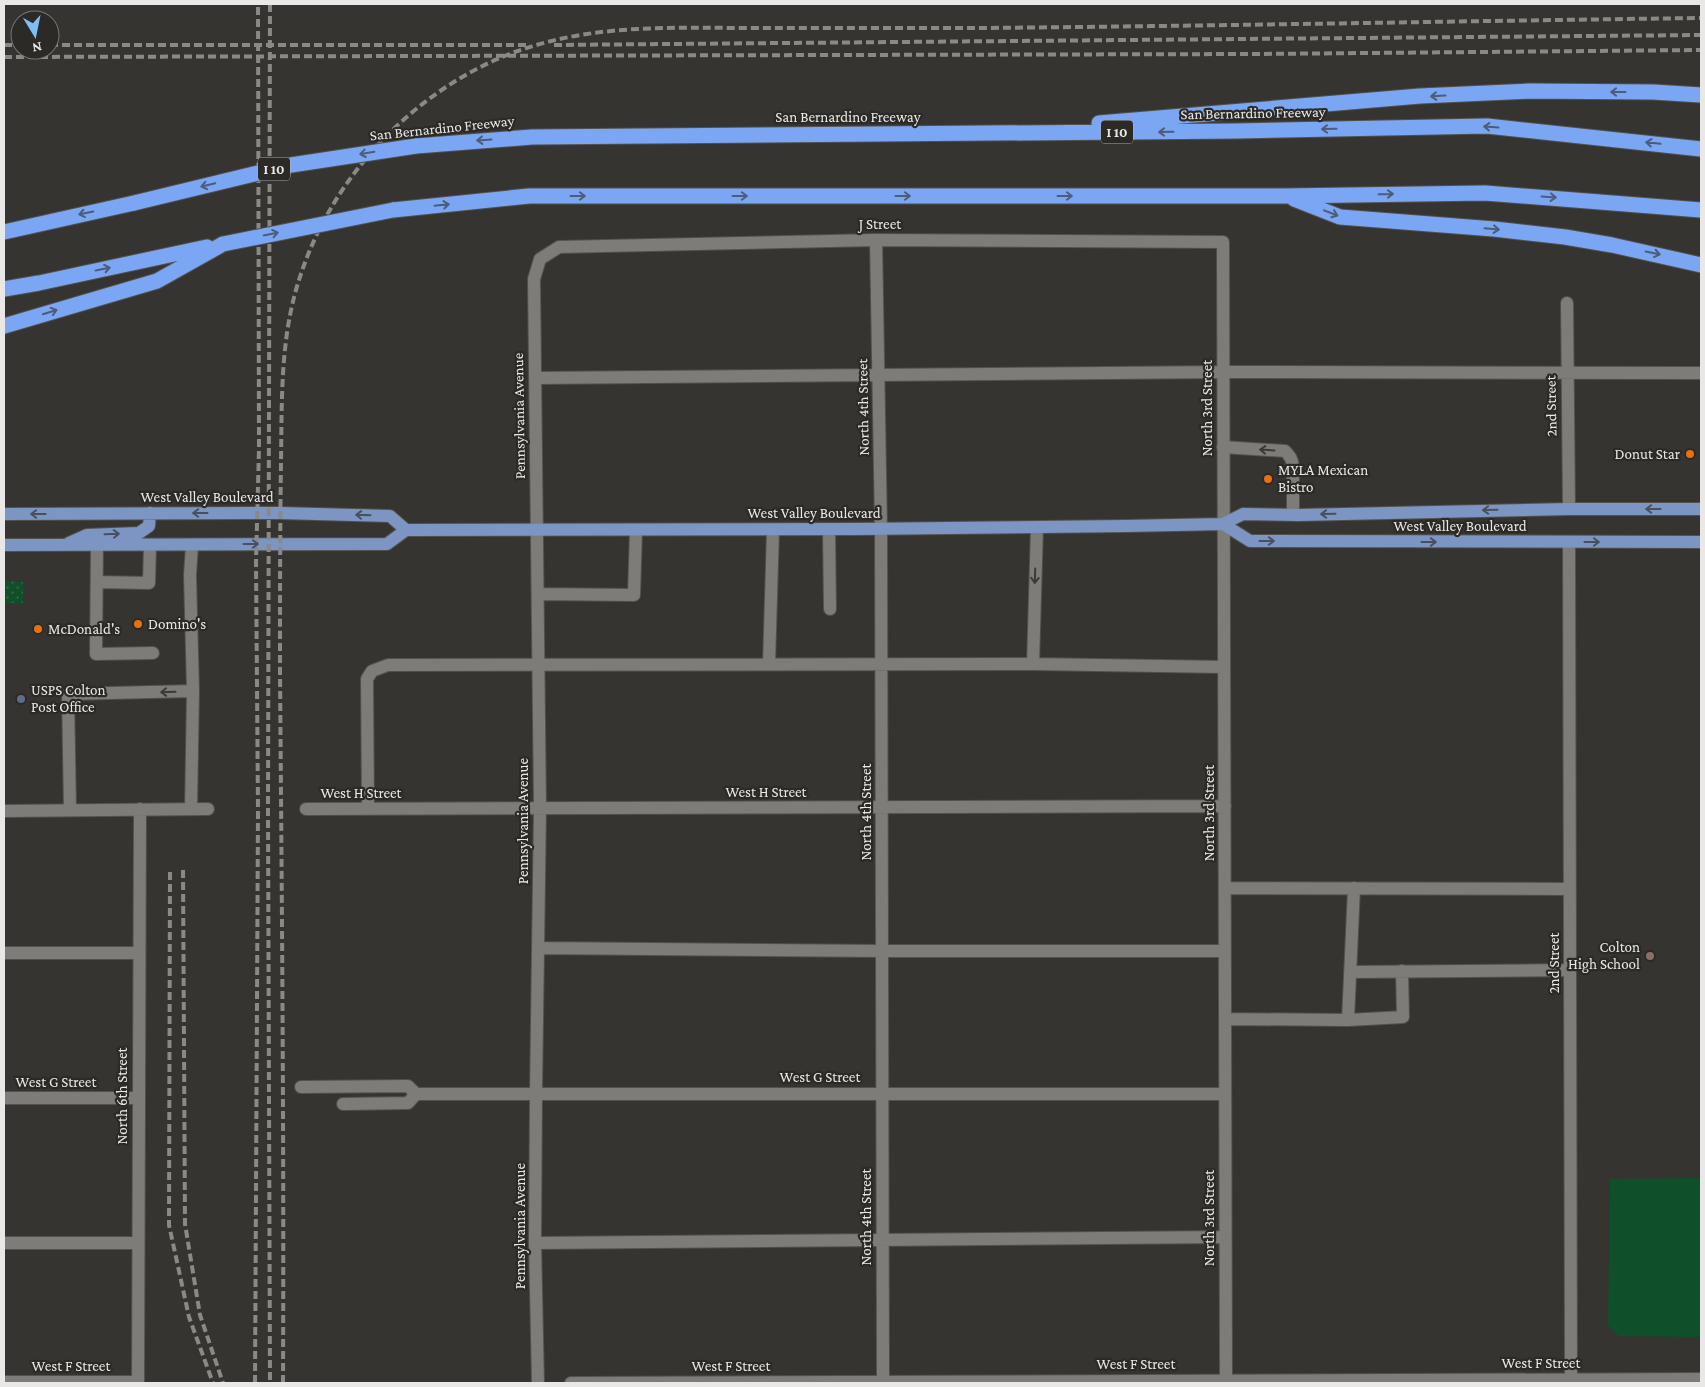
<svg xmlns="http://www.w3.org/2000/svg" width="1705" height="1387" viewBox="0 0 1705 1387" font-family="'Crimson Pro',serif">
<defs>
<pattern id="park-dots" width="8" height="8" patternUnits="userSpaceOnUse" patternTransform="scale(1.25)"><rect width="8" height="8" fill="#0f502a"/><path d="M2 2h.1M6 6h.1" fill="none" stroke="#326949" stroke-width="1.8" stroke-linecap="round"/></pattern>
</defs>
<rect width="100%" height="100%" fill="#363431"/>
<!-- park -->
<path fill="url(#park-dots)" d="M 4,581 L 23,582 L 23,603 L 4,603 Z"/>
<!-- garden -->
<path fill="#0f502a" d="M 1701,1178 L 1701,1337 L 1619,1336 L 1608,1325 L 1610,1179 Z"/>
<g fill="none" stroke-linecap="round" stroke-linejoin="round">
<defs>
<path id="minor" d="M 876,240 L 881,529 L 883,1383
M 1567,303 L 1569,509
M 535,378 L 1224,372 L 1701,373
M 1223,447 L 1285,451 C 1290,456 1292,459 1293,466 L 1293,514
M 829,530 L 830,609
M 1569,542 L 1571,1383
M 97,544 L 96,654 L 153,653
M 192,545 L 190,575 L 193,691
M 97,582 L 149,583 L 150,545
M 538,594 L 634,595 L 636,530
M 769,664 L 773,530
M 1033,664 L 1037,527
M 306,809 L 1225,806
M 368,809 L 367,679 L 372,671 L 388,665 L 1033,664 L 1224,667
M 70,810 L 68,694 L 193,691 L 191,809
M 4,811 L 208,809
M 1225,888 L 1570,889
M 538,948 L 883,951 L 1225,951
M 4,953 L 139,953
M 1350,972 L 1570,970
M 1225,1019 L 1348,1020 L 1354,888
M 1348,1020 L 1403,1017 L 1402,971
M 301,1087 L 408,1086 L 416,1094
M 416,1094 L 1225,1094
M 4,1098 L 138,1098
M 343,1104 L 408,1103 L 416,1094
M 4,1243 L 138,1243
M 535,1243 L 1225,1237
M 4,1382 L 138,1382
M 138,1383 L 140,809
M 538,1383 L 535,1243 L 536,1092 L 540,808 L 534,279 L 540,259 L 559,247 L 876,240 L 1223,242 L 1226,1383
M 571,1383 L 1701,1379"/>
<path id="major" d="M 4,514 L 280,513 L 390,516 L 406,530
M 1223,524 L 1250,541 L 1701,542
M 69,543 L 87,535 L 139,533 L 149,526 L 150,513
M 4,545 L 387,544 L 406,530 L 858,529 L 1126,526 L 1223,524 L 1243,514 L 1298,515 L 1569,509 L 1701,509"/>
<path id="highway" d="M 1099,123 L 1420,96 L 1529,91 L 1653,92 L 1701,95
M 416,146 L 532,137 L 1237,131 L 1487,126 L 1701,149
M 1294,199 L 1340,217 L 1494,229 L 1565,237 L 1612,245 L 1701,265
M 393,210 L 529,196 L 1285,196 L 1485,193 L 1701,210
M 4,232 L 134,203
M 4,289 L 39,283 L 207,247
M 4,326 L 157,281 L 223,244"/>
</defs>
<!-- minor casing -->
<use href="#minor" stroke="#52514e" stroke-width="14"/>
<!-- major casing -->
<use href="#major" stroke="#52514e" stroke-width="14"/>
<!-- highway casing -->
<use href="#highway" stroke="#52514e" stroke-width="17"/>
<!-- minor -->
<use href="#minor" stroke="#7e7c78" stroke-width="12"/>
<!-- major -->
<use href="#major" stroke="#7c95c2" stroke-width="12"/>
<!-- highway -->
<use href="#highway" stroke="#7ba6f4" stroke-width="15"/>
<!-- rail -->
<path stroke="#8b8986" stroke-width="4" stroke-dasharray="8 4" stroke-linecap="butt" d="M 270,4 L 268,809 L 270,1383
M 4,45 L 20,45
M 50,45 L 529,45
M 554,45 L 1701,35
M 4,57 L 1257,54 L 1701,50
M 183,870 L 185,1224 L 200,1315 L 223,1383
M 170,872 L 169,1225 L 189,1317 L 213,1383
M 255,1383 L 258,810 L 256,562 L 259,448 L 258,4
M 283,1383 C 284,1146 282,909 280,673 C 280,602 280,532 281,462 C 282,400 280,339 299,280 C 330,180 410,94 507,55 C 589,23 668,28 754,28 C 828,28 903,28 977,28 C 1219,26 1460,21 1701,18"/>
<defs>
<path id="highway-bridge" d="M 134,203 L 291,165 L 416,146
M 223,244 L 393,210"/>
</defs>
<!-- highway-bridge casing -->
<use href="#highway-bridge" stroke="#52514e" stroke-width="17" stroke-linecap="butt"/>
<!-- highway-bridge -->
<use href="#highway-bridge" stroke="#7ba6f4" stroke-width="15"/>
</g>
<!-- one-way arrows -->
<defs><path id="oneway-shaft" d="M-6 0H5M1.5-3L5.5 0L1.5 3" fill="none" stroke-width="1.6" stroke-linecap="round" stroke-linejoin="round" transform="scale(1.25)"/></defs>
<g stroke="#4c5c79">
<use href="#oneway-shaft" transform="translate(1618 92) rotate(-180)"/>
<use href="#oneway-shaft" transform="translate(1438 96) rotate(177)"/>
<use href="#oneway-shaft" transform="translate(1491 127) rotate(-176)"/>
<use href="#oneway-shaft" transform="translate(1329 129) rotate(179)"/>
<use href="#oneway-shaft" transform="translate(1166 132) rotate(179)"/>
<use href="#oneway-shaft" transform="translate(484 140) rotate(176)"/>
<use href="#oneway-shaft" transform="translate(1653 143) rotate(-174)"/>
<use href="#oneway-shaft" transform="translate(367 153) rotate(171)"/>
<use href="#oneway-shaft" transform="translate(208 185) rotate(166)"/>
<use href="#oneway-shaft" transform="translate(1386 194) rotate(-1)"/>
<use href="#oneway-shaft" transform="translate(578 196)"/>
<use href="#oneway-shaft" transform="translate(740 196)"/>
<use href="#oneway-shaft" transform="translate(903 196)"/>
<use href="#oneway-shaft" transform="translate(1065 196)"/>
<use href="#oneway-shaft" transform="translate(1549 197) rotate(4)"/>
<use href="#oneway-shaft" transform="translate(442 205) rotate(-6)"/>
<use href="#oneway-shaft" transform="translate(86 213) rotate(168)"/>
<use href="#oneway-shaft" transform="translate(1331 213) rotate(21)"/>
<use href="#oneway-shaft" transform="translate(1492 229) rotate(5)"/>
<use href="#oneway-shaft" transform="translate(271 234) rotate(-11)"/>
<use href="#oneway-shaft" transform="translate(1653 253) rotate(12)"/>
<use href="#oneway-shaft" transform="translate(103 269) rotate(-12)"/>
<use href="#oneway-shaft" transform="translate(50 312) rotate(-17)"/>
</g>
<g stroke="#3c3a37">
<use href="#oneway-shaft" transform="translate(1267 450) rotate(-176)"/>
<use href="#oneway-shaft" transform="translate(1035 576) rotate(92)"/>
<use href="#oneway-shaft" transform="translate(168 692) rotate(178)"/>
</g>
<g stroke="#484f5d">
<use href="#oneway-shaft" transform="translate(1653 509) rotate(-180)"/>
<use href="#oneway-shaft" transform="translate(1490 510) rotate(179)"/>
<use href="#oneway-shaft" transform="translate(200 513) rotate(180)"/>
<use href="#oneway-shaft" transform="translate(38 514) rotate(180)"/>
<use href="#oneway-shaft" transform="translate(1328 514) rotate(179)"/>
<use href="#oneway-shaft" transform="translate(363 515) rotate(-178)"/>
<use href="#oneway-shaft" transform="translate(112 534) rotate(-2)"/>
<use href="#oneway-shaft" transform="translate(1267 541)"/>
<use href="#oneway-shaft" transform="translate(1429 542)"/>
<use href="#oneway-shaft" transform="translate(1592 542)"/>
<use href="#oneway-shaft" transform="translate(251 544)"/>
</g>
<!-- markers -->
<g fill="#e8710a" stroke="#2c2a27" stroke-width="2">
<circle cx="1690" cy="454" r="5"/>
<circle cx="1268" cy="479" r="5"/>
<circle cx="138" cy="624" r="5"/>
<circle cx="38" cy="629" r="5"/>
</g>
<circle fill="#5c6f8a" stroke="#2c2a27" stroke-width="2" cx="21" cy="699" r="5"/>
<circle fill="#8d6e63" stroke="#2c2a27" stroke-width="2" cx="1650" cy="956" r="5"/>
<g text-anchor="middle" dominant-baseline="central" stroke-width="4.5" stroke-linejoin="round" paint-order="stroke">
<!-- shield labels -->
<g fill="#2c2a27" stroke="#b0afad" stroke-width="1">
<rect x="1101" y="120.5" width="32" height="23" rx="4"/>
<rect x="258" y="157.5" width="32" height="23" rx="4"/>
</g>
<g font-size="14" font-weight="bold" fill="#e9e8e6">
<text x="1117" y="132">I 10</text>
<text x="274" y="169">I 10</text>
</g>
<!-- street labels -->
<g font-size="15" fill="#e9e8e6" stroke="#2c2a27">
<text transform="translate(1253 113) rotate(-1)">San Bernardino Freeway</text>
<text x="848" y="117">San Bernardino Freeway</text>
<text transform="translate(442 128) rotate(-6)">San Bernardino Freeway</text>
<text x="880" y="224">J Street</text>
<text transform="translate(1551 406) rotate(-91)">2nd Street</text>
<text transform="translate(863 407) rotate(-91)">North 4th Street</text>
<text transform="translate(1207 408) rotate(-90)">North 3rd Street</text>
<text transform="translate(519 416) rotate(-91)">Pennsylvania Avenue</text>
<text x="207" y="497">West Valley Boulevard</text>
<text x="814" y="513">West Valley Boulevard</text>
<text x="1460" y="526">West Valley Boulevard</text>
<text x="766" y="792">West H Street</text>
<text x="361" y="793">West H Street</text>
<text transform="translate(866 812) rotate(-90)">North 4th Street</text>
<text transform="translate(1209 813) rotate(-90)">North 3rd Street</text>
<text transform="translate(523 821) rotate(-90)">Pennsylvania Avenue</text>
<text transform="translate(1554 963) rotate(-90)">2nd Street</text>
<text x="820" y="1077">West G Street</text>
<text x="56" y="1082">West G Street</text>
<text transform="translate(122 1096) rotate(-90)">North 6th Street</text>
<text transform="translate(866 1217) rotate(-90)">North 4th Street</text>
<text transform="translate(1209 1218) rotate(-90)">North 3rd Street</text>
<text transform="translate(520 1226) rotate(-90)">Pennsylvania Avenue</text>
<text x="1541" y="1363">West F Street</text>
<text x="1136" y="1364">West F Street</text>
<text x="71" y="1366">West F Street</text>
<text x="731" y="1366">West F Street</text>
</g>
<!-- poi labels -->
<g font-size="15" fill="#e9e8e6" stroke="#2c2a27" text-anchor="start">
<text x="1680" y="454" text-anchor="end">Donut Star</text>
<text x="1278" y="470">MYLA Mexican<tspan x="1278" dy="17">Bistro</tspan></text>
<text x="148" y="624">Domino's</text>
<text x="48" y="629">McDonald's</text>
<text x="31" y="690">USPS Colton<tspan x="31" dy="17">Post Office</tspan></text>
<text x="1640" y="947" text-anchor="end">Colton<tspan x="1640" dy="17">High School</tspan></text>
</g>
</g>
<!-- border -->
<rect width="1705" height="1387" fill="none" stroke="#e9e8e6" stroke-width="10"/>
<!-- north arrow -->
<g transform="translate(35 35) rotate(170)"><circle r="24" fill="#2c2a27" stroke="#787673"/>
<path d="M0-4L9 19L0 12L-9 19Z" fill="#7dbef9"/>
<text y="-8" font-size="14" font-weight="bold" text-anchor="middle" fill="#e9e8e6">N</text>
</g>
</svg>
